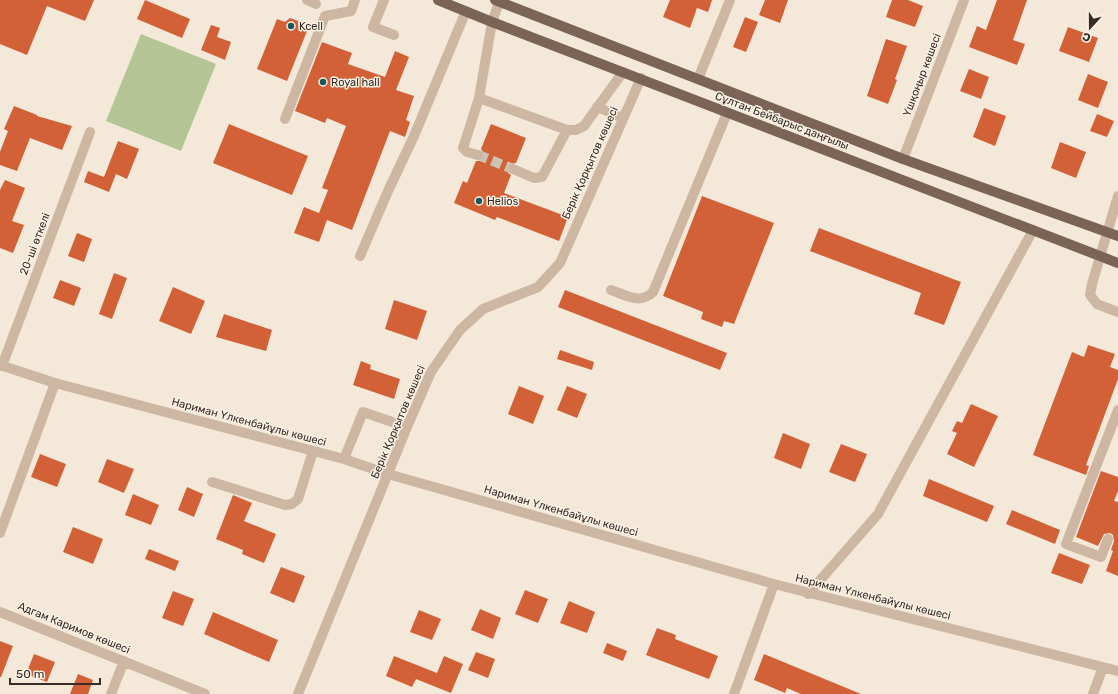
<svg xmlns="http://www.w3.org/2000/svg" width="1118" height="694" viewBox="0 0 1118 694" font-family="Rubik,sans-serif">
<rect width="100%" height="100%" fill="#f4e8d8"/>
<!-- green -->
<path fill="#b4c497" d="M 141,34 L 216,64 L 181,151 L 106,121 Z"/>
<!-- building -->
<path fill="#d26138" d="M 0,0 L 94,0 L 85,21 L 47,6 L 27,55 L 0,44 Z
M 145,0 L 190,19 L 182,38 L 137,19 Z
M 670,0 L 712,0 L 708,12 L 697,8 L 690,28 L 663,17 Z
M 765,0 L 788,0 L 780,23 L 759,15 Z
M 892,0 L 908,0 L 923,6 L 915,27 L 886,17 Z
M 997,0 L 1027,0 L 1013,40 L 1025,44 L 1017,65 L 969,47 L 977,26 L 986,30 Z
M 745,17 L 758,22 L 746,52 L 733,47 Z
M 290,18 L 298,21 L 299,28 L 307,31 L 287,81 L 257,69 L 277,19 L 285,22 Z
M 211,25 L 220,28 L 217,37 L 231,42 L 225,60 L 201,50 Z
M 1068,27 L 1098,38 L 1089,62 L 1059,51 Z
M 886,39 L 907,46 L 895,79 L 897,80 L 888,104 L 867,96 Z
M 322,42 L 352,53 L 348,64 L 385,77 L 395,51 L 409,57 L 396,90 L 414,96 L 406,120 L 410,122 L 405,137 L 390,131 L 352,230 L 327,220 L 319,242 L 294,233 L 304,207 L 319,213 L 328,190 L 322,188 L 346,126 L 327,118 L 325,123 L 295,111 Z
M 969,69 L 989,77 L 981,99 L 960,91 Z
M 1088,74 L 1108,82 L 1098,108 L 1078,100 Z
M 14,106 L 37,115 L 37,116 L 72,126 L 62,150 L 30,138 L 17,171 L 0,165 L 0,152 L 8,131 L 4,129 Z
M 984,108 L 1006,116 L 995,146 L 973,137 Z
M 1097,114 L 1114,121 L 1107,137 L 1090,131 Z
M 229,124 L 308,156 L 292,195 L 213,163 Z
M 491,124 L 526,138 L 516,163 L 509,164 L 507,167 L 508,173 L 511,175 L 504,193 L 568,217 L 559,241 L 497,217 L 495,220 L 454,203 L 463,181 L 467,183 L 476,161 L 480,161 L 484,157 L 484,153 L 481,149 Z
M 118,141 L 139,149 L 127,179 L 116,174 L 109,192 L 84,182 L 88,171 L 104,177 Z
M 1060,142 L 1086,152 L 1076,178 L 1051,168 Z
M 5,180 L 25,188 L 12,221 L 24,225 L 13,253 L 0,248 L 0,190 Z
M 702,196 L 774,223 L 734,324 L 724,321 L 722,327 L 701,319 L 703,312 L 663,296 Z
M 819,228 L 961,282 L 944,325 L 914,314 L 921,293 L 810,251 Z
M 77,233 L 92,239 L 84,262 L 68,256 Z
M 114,273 L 127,278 L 112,319 L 99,314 Z
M 60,280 L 81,288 L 74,306 L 53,298 Z
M 173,287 L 205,301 L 191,334 L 159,321 Z
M 565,290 L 727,353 L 720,370 L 558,307 Z
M 394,300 L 427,311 L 417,340 L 385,329 Z
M 224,314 L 272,330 L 266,351 L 216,337 Z
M 1088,345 L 1115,354 L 1110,367 L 1118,370 L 1118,379 L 1086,465 L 1089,466 L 1086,475 L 1033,455 L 1072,352 L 1084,357 Z
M 560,350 L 594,362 L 592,370 L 557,359 Z
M 361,361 L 371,365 L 370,369 L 400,379 L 394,399 L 353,385 Z
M 519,386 L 544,396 L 533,424 L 508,414 Z
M 567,386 L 587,394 L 577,418 L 557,410 Z
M 971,404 L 998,416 L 974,467 L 947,454 L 957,433 L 952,431 L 957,421 L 962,423 Z
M 783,433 L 810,444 L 801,469 L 774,458 Z
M 841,444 L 867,454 L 855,482 L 829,472 Z
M 40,454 L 66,464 L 57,487 L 31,477 Z
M 107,459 L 134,469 L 124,493 L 98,482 Z
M 1101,471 L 1118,477 L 1118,491 L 1114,501 L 1118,502 L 1118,576 L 1106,571 L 1113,551 L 1111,550 L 1114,541 L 1113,535 L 1110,533 L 1104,534 L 1098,546 L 1076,537 Z
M 929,479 L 994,506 L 987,522 L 923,496 Z
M 187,487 L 203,494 L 194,517 L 178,510 Z
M 133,494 L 159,505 L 151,525 L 125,515 Z
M 233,495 L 252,503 L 244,521 L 276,534 L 264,563 L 242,554 L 243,550 L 216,539 Z
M 1012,510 L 1060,530 L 1055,544 L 1006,524 Z
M 73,527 L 103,539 L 93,564 L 63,552 Z
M 149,549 L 179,561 L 175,571 L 145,559 Z
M 1059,553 L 1090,565 L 1082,584 L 1051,573 Z
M 281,567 L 305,576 L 294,603 L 270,593 Z
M 525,590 L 548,599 L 538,623 L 515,614 Z
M 173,591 L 194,599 L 183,626 L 162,618 Z
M 569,601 L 595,612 L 587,633 L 560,623 Z
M 480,609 L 501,618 L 493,639 L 471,630 Z
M 419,610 L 441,619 L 432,640 L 410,632 Z
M 213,612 L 278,640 L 269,662 L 204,634 Z
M 657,628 L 676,635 L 675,639 L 718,656 L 709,679 L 646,655 Z
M 0,641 L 13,646 L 1,677 L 0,677 Z
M 607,643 L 627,651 L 623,661 L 603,653 Z
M 476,652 L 495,659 L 488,678 L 468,670 Z
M 34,654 L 55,662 L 47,682 L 26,674 Z
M 764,654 L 861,694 L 801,694 L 787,688 L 785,693 L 754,680 Z
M 394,656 L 437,673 L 444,656 L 463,664 L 451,693 L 416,679 L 412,687 L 386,676 Z
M 78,674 L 93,680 L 88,694 L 70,694 Z"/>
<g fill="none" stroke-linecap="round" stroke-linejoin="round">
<!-- minor-tunnel -->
<path stroke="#cec2b4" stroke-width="10" stroke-dasharray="10 5" stroke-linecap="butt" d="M 478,155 L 513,169"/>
<!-- minor -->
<path stroke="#cdb7a3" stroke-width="10" d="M 307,0 L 316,4
M 384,0 L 373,27 L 394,35
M 500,0 L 492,22 L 479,98 L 567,130 L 576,130 L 584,126 L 623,72
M 698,79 L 730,0
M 597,107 L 623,118
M 285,119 L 325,16 L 351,11 L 355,0
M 478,155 L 467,152 L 463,148 L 479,98
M 903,159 L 964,0
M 513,169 L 534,178 L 542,177 L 567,130
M 1118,196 L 1092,284 L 1090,295 L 1097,304 L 1118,312
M 360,256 L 388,191 L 414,136 L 466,11
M 611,290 C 626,295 640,305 653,292 L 727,113
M 0,365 L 55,383 L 344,459 L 388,474 L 774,584 L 1118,671
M 2,366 L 90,132
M 344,459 L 363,412 L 407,427
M 212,482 L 285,505 L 292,504 L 298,499 L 313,451
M 0,533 L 55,383
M 1108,539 L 1101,557 L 1066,544 L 1118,410
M 808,594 L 878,514 L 1033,230
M 0,612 L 205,694
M 111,694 L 124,661
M 298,694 L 407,427 L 431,372 L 460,330 L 483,309 L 538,287 L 560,263 L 641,78
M 734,694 L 774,584
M 1093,694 L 1103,667"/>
<!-- major -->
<path stroke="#7b6355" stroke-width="10" d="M 438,0 L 492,22 L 1118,263
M 495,0 L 903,159 L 1118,236"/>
</g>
<!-- markers -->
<g fill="#17575d" stroke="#fbf2e5" stroke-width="1.5">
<circle cx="291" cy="26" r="4"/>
<circle cx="323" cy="82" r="4"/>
<circle cx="479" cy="201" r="4"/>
</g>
<g text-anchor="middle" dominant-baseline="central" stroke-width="3" stroke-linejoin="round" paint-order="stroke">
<!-- poi labels -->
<g font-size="11" fill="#372c26" stroke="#fbf2e5" text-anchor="start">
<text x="299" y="26">Kcell</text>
<text x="331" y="82">Royal hall</text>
<text x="487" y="201">Helios</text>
</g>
<!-- street labels -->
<g font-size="11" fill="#372c26" stroke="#fbf2e5">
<text transform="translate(922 75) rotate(-69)">Үшқоңыр көшесі</text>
<text transform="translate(782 121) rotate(21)">Сұлтан Бейбарыс даңғылы</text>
<text transform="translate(590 163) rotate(-66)">Берік Қорқытов көшесі</text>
<text transform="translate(35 244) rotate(-69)">20-ші өткелі</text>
<text transform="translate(249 422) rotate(15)">Нариман Үлкенбайұлы көшесі</text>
<text transform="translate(398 422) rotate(-67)">Берік Қорқытов көшесі</text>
<text transform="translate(561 511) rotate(16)">Нариман Үлкенбайұлы көшесі</text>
<text transform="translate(873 597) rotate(14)">Нариман Үлкенбайұлы көшесі</text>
<text transform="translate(74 628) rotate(22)">Адгам Каримов көшесі</text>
</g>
</g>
<!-- north arrow -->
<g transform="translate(1090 28) rotate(201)" stroke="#fbf2e5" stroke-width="3" paint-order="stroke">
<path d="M0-3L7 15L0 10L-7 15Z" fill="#372c26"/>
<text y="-6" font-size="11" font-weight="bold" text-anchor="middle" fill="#372c26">С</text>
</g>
<!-- scale -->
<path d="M10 678v6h90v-6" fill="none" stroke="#372c26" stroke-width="2"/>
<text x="16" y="678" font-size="12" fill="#372c26" stroke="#fbf2e5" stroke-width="3" paint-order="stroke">50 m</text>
</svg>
